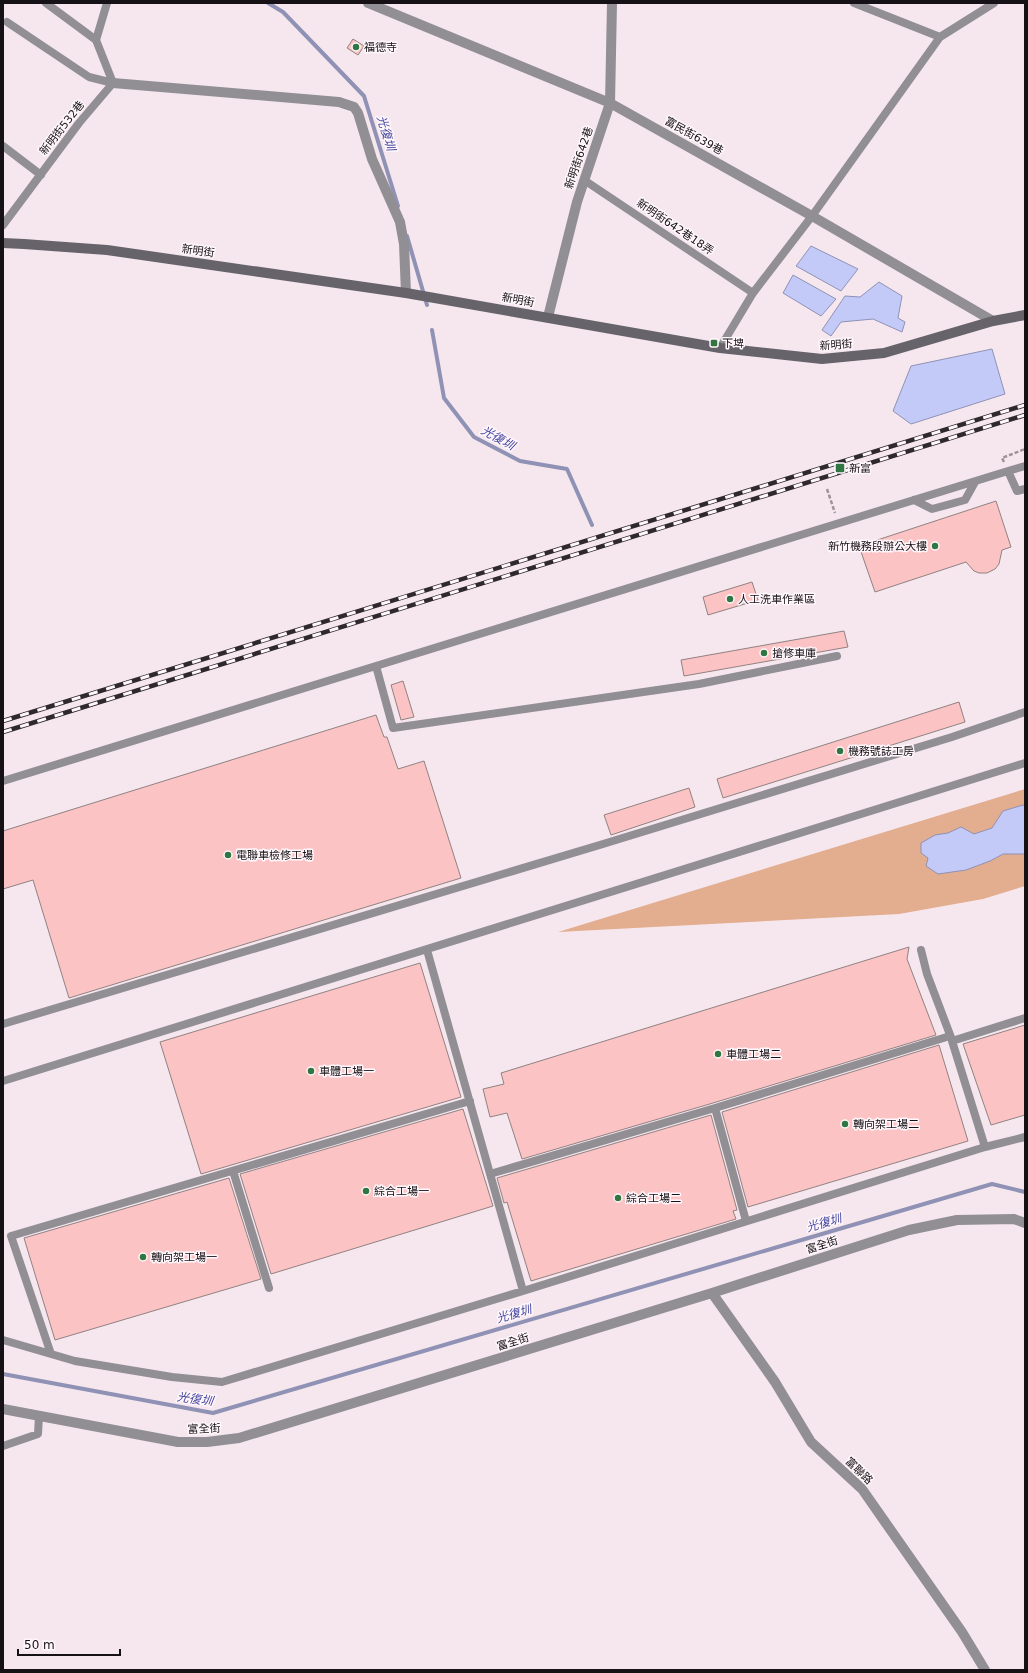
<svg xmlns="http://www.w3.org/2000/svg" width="1028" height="1673" viewBox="0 0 1028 1673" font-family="'DejaVu Sans','Noto Sans TC',sans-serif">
<rect width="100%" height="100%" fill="#f6e7ef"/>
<!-- green -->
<path fill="#e3ad8f" d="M 1025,789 L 1025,886 L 983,899 L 899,914 L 558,932 Z"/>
<!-- water -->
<path fill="#c3caf8" stroke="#8f92b4" d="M 811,246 L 858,269 L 841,291 L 796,266 Z
M 793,275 L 836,299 L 821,316 L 783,293 Z
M 879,282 L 902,296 L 898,318 L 905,322 L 902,332 L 873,319 L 841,322 L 831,336 L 822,330 L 845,296 L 860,297 Z
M 992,349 L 1005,394 L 911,424 L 893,411 L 911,366 Z
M 1023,805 L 1025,806 L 1025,854 L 1003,854 L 990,861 L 966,870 L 938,874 L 926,866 L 928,858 L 921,853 L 921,843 L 935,835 L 948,833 L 961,827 L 974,834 L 992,828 L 1003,811 Z"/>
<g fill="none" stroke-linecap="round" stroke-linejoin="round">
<!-- stream -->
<path stroke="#8f92b4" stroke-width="4" d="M 268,3 L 283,12 L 364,96 L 398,206
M 407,236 L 427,305
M 432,330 L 444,398 L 474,437 L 520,461 L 567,469 L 592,525
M 3,1374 L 213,1413 L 992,1184 L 1025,1192"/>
</g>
<!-- building -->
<path fill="#fbc3c4" stroke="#908282" d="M 353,39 L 364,46 L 358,55 L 347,48 Z
M 996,501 L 1011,547 L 1002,550 L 999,564 L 995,569 L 987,573 L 979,573 L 974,571 L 966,562 L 875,592 L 859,546 Z
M 752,582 L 758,600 L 708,615 L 703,597 Z
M 844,631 L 848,647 L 684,676 L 681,660 Z
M 403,681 L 414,717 L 401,720 L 391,685 Z
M 959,702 L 965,722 L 723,798 L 717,779 Z
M 376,715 L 384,737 L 387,737 L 398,769 L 424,761 L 461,878 L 69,998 L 33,880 L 3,889 L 3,831 Z
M 689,788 L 695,807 L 611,835 L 604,815 Z
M 909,947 L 907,959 L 936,1035 L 713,1103 L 522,1159 L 507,1113 L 490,1117 L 483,1089 L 504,1084 L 501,1073 Z
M 420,963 L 461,1097 L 201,1174 L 160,1042 Z
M 1025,1025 L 1025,1115 L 991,1125 L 963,1044 Z
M 939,1045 L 968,1141 L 748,1207 L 722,1112 Z
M 463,1109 L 493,1206 L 271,1274 L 240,1174 Z
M 711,1115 L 737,1210 L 733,1211 L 736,1219 L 531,1281 L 507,1202 L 504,1203 L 497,1178 Z
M 229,1178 L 261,1279 L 55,1340 L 24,1238 Z"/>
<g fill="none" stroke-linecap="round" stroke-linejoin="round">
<!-- path -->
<path stroke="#9e9399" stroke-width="2.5" stroke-dasharray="4 2" stroke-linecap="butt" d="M 1004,462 L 1002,458 L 1025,449
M 827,489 L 835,513"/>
<!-- lane -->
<path stroke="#918f94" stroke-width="8" d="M 46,3 L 96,40 L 113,83
M 854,3 L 940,37
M 7,22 L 89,77 L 113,83
M 96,40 L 107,3
M 3,146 L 41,175
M 584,180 L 753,293
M 3,225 L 79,123 L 113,83
M 720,348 L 753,293 L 812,216 L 940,37 L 994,3
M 1008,471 L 1025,466
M 914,500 L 932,509 L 965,500 L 975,482
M 376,666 L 393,728 L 699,684 L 837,656
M 3,781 L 1008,471 L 1017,491 L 1025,489
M 427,950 L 523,1291
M 921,950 L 927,974 L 952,1040
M 3,1024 L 603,844 L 952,737 L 1025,712
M 3,1081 L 1025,763
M 715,1108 L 746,1221
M 985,1147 L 952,1041 L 1025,1018
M 233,1171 L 269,1288
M 490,1174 L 715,1108 L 950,1036
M 3,1340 L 75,1361 L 172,1377 L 222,1382 L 523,1291 L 985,1147 L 1025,1137
M 51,1354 L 11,1236 L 470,1101
M 3,1446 L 38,1434 L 39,1416"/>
<!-- street -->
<path stroke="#918f94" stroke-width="10" d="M 368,3 L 610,103 L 812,216 L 993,321
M 113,83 L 339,102 L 354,107 L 358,113 L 372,159 L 400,222 L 404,244 L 406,293
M 548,317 L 577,202 L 610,103 L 612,3
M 712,1293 L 775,1382 L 811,1442 L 862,1489 L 962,1632 L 985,1670
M 3,1409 L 178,1442 L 207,1442 L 239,1438 L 712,1293 L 909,1230 L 957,1220 L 1014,1219 L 1025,1223"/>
<!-- secondary -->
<path stroke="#67636a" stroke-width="10" d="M 3,243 L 24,244 L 107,250 L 406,293 L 720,348 L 822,359 L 884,353 L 993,321 L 1025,315"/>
<defs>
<path id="rail" d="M 3,721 L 1025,405
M 3,732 L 1025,415"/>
</defs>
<!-- rail casing -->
<use href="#rail" stroke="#2f292d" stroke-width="4.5"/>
<!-- rail -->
<use href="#rail" stroke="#fff7fb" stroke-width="3" stroke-dasharray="9" stroke-linecap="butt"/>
</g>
<!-- markers -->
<g fill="#2f7642" stroke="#fff7fb" stroke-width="1.5">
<circle cx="356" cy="47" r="4"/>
<rect x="710" y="339" width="8" height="8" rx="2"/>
<rect x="835" y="463" width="10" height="10" rx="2"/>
<circle cx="935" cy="546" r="4"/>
<circle cx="730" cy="599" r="4"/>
<circle cx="764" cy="653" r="4"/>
<circle cx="840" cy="751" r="4"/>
<circle cx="228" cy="855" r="4"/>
<circle cx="718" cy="1054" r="4"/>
<circle cx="311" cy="1071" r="4"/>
<circle cx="845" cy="1124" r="4"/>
<circle cx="366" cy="1191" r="4"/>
<circle cx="618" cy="1198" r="4"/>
<circle cx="143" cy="1257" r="4"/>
</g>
<g text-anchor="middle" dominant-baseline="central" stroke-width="3" stroke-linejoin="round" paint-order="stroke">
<!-- poi labels -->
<g font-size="11" fill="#161114" stroke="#fff7fb" text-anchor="start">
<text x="364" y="47">福德寺</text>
<text x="722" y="343">下埤</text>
<text x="849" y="468">新富</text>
<text x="927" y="546" text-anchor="end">新竹機務段辦公大樓</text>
<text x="738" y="599">人工洗車作業區</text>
<text x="772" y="653">搶修車庫</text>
<text x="848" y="751">機務號誌工房</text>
<text x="236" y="855">電聯車檢修工場</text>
<text x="726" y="1054">車體工場二</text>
<text x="319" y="1071">車體工場一</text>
<text x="853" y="1124">轉向架工場二</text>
<text x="374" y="1191">綜合工場一</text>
<text x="626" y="1198">綜合工場二</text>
<text x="151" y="1257">轉向架工場一</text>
</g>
<!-- street labels -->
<g font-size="11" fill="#161114" stroke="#fff7fb">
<text transform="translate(62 128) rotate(-52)">新明街532巷</text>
<text transform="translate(694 136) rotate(29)">富民街639巷</text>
<text transform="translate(579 158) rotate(-71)">新明街642巷</text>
<text transform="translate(675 227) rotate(34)">新明街642巷18弄</text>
<text transform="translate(198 251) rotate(8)">新明街</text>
<text transform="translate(518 300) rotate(10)">新明街</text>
<text transform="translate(836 345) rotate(-4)">新明街</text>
<text transform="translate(822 1245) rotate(-18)">富全街</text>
<text transform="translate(513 1342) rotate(-17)">富全街</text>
<text transform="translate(204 1429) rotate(-3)">富全街</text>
<text transform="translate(859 1471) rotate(44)">富聯路</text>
</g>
<!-- water labels -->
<g font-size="12" font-style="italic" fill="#4749a0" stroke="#fff7fb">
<text transform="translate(386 133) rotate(73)">光復圳</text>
<text transform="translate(498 438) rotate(29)">光復圳</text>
<text transform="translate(824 1223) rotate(-16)">光復圳</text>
<text transform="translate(514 1314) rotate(-16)">光復圳</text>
<text transform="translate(195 1399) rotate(8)">光復圳</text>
</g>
</g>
<!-- border -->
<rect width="1028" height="1673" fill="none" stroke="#161114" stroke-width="8"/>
<!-- scale -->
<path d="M18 1649v6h102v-6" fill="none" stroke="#161114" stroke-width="2"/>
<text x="24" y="1649" font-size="12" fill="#161114" stroke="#fff7fb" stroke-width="3" paint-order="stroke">50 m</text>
</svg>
